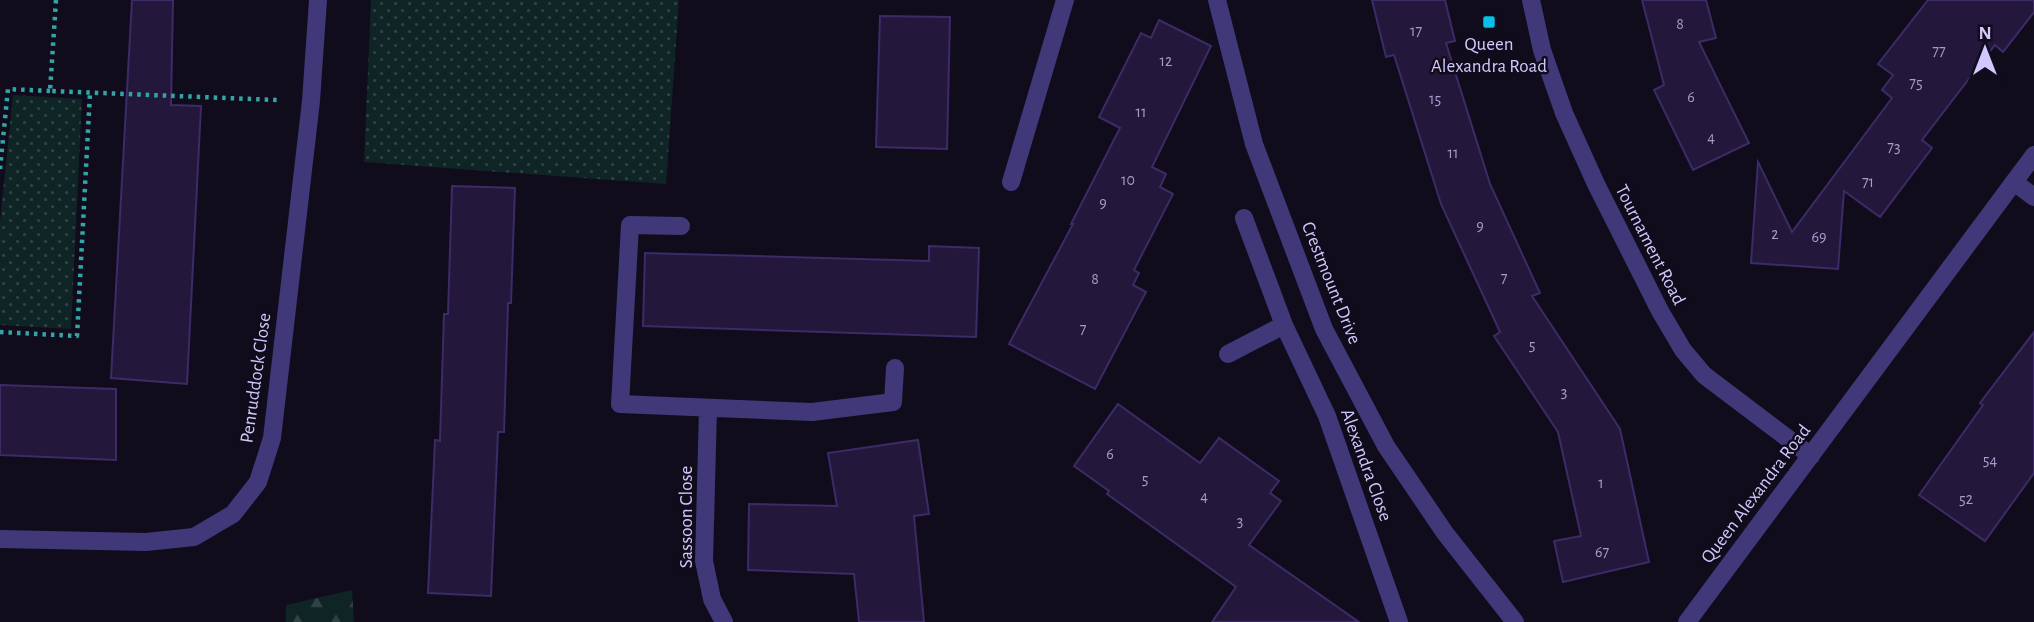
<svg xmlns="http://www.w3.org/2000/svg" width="2034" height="622" viewBox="0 0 2034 622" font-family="'Alegreya Sans',sans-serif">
<defs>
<pattern id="grass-dots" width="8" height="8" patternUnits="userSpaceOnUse" patternTransform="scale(1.75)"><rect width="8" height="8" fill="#0f2425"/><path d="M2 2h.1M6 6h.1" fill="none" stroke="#314246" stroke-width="1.8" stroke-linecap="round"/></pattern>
<pattern id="forest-firs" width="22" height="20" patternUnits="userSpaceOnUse" patternTransform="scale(1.75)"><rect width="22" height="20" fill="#0f2425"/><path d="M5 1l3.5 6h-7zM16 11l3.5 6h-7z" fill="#314246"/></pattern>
</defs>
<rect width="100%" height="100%" fill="#100c1b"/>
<!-- grass -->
<path fill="url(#grass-dots)" d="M 371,0 L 679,0 L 666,184 L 364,162 Z
M 13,95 L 82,99 L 71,329 L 0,325 L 0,222 Z"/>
<!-- forest -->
<path fill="url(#forest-firs)" d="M 352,590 L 354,622 L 286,622 L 286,605 Z"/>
<!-- building -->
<path fill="#23183b" stroke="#3c2b67" stroke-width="2" d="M 132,0 L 173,0 L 171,105 L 201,106 L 187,384 L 111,378 Z
M 1372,0 L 1445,0 L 1455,41 L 1446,43 L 1490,184 L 1540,293 L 1532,296 L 1620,429 L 1649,562 L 1563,582 L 1554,541 L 1581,536 L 1558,432 L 1494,336 L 1500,332 L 1441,204 L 1394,55 L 1386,57 Z
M 1642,0 L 1706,0 L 1716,38 L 1699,42 L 1749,143 L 1693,170 L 1654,90 L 1664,85 Z
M 1928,0 L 2034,0 L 2034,12 L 2003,52 L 1995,45 L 1922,140 L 1932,148 L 1880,217 L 1844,191 L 1838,269 L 1751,263 L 1758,162 L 1792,232 L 1892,98 L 1882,90 L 1893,75 L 1878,64 Z
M 880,16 L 950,17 L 947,149 L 876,147 Z
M 1159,20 L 1211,46 L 1152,167 L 1166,174 L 1160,187 L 1173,194 L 1134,270 L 1139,273 L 1133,285 L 1146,292 L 1095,389 L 1009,344 L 1073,224 L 1071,224 L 1120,128 L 1099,117 L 1141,33 L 1151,38 Z
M 452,186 L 515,188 L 511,303 L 508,303 L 504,432 L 498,432 L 491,596 L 428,593 L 435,440 L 440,441 L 444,314 L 448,314 Z
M 929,246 L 979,248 L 976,337 L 643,326 L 645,253 L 929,261 Z
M 2034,332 L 2034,473 L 1985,541 L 1919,495 L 1983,405 L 1980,403 Z
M 0,385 L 116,389 L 116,460 L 0,455 Z
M 1118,404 L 1200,463 L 1219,438 L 1279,481 L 1270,493 L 1281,501 L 1249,545 L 1359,622 L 1212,622 L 1236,587 L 1107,494 L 1109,491 L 1074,466 Z
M 918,440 L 929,514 L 914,516 L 924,622 L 859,622 L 854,574 L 748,570 L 749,504 L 837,506 L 828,453 Z"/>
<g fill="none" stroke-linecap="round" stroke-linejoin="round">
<!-- path -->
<path stroke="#31a5a8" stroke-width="4.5" stroke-dasharray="3.5 5" stroke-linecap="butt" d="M 56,0 L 50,91 L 277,100
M 0,169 L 8,89 L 50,91
M 0,332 L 77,336 L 90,93"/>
<!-- service -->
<path stroke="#403879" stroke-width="18" d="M 1217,0 L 1254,144 L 1324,329 L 1386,446 L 1445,533 L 1515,622
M 1011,182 L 1065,0
M 2014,182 L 2034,197
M 620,404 L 630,225 L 681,226
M 812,412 L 893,402 L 895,368"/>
<!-- minor -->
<path stroke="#403879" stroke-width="18" d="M 1531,0 L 1542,50 L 1564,113 L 1596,184 L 1660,311 L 1683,350 L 1704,375 L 1811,456
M 1244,218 L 1284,325 L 1327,416 L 1399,622
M 1228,354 L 1284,325
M 620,404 L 812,412
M 708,409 L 704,561 L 712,599 L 724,622
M 0,539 L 146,542 L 194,537 L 233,514 L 258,482 L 272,438 L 311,101 L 318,0
M 1687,622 L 2034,155"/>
</g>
<!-- markers -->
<rect fill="#09bee8" stroke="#100c1b" stroke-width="2.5" x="1482" y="15" width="14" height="14" rx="3.5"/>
<g text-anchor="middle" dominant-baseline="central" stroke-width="5" stroke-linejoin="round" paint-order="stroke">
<!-- number labels -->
<g font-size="16" fill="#a79ccc">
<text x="1680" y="24">8</text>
<text x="1416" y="31">17</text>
<text x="1939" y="51">77</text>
<text x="1166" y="61">12</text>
<text x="1916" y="83">75</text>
<text x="1691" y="97">6</text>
<text x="1435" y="99">15</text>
<text x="1141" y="112">11</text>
<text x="1711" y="137">4</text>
<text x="1894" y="147">73</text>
<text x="1453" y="153">11</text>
<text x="1128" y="180">10</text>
<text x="1868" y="182">71</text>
<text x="1103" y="203">9</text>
<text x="1480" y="226">9</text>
<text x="1775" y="234">2</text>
<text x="1819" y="237">69</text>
<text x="1504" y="278">7</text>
<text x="1095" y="279">8</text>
<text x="1083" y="329">7</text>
<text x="1532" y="345">5</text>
<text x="1564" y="392">3</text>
<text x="1110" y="454">6</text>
<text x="1990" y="460">54</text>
<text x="1145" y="479">5</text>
<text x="1601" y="483">1</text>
<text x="1204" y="496">4</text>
<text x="1966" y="499">52</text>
<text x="1240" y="521">3</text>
<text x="1602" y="552">67</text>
</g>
<!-- poi labels -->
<g font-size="19" fill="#d3c8fd" stroke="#100c1b">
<text x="1489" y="44">Queen<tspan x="1489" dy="22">Alexandra Road</tspan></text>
</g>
<!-- street labels -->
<g font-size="19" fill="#d3c8fd" stroke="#100c1b">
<text transform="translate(1650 245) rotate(63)">Tournament Road</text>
<text transform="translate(1331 283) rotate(68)">Crestmount Drive</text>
<text transform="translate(256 378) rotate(-82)">Penruddock Close</text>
<text transform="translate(1366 465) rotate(70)">Alexandra Close</text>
<text transform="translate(1756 494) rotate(-53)">Queen Alexandra Road</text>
<text transform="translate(686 517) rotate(-90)">Sassoon Close</text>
</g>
</g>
<!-- north arrow -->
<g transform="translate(1985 49)" stroke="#100c1b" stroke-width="5" paint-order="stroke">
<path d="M0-5L12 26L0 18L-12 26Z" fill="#d3c8fd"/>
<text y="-10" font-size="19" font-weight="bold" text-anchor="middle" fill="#d3c8fd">N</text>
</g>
</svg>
